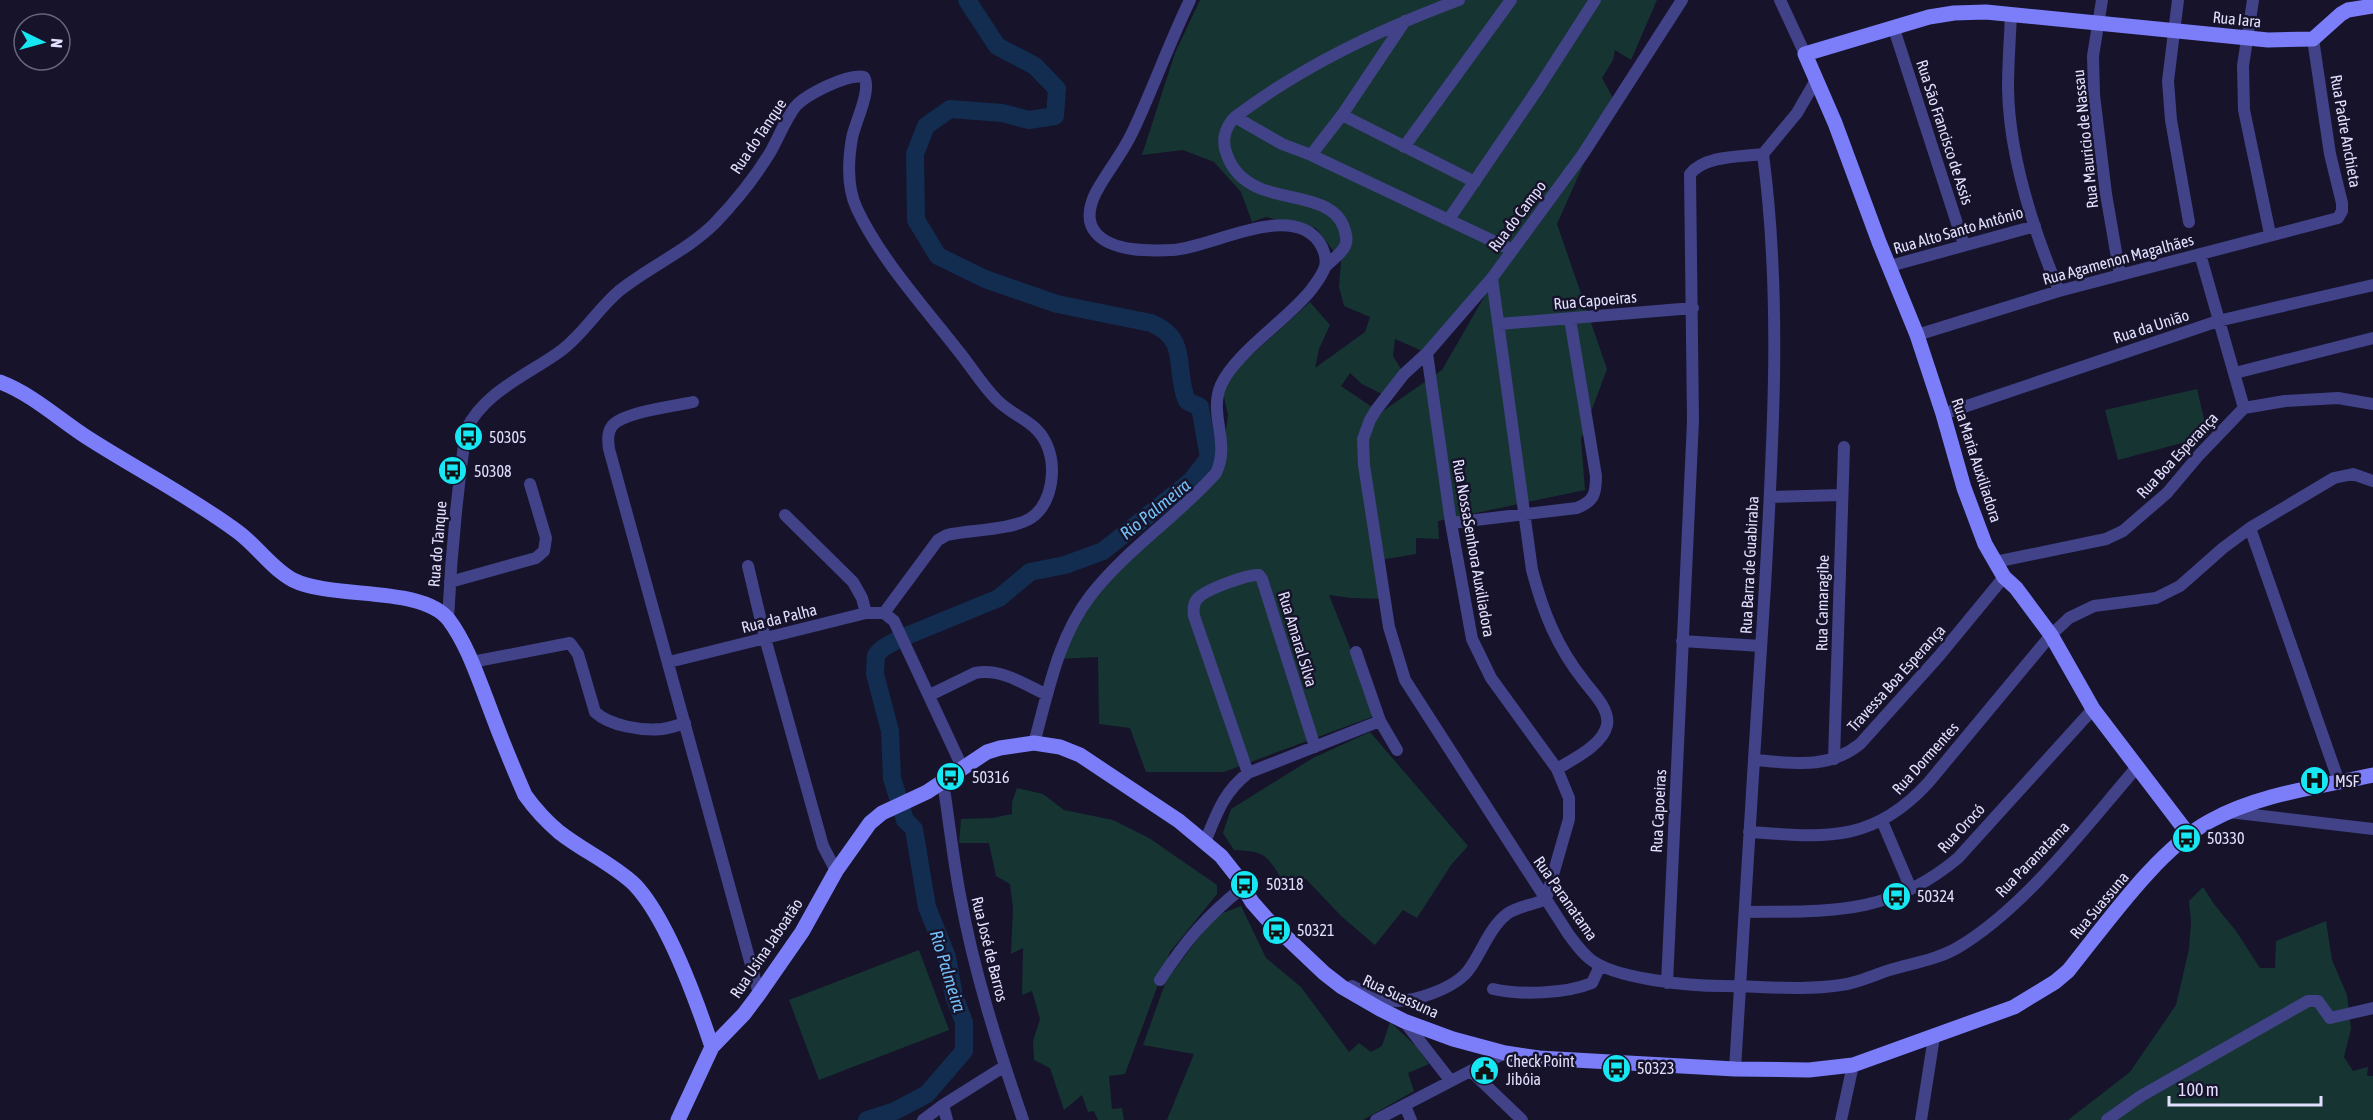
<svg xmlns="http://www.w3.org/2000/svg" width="2373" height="1120" viewBox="0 0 2373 1120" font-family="'Asap Condensed',sans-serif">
<rect width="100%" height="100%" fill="#16132b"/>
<!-- green -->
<path fill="#163532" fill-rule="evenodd" d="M 1200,0 L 1657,0 L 1631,60 L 1615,50 L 1613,60 L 1602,78 L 1613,98 L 1557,224 L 1607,369 L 1581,439 L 1585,490 L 1438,521 L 1439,539 L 1416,538 L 1416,554 L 1380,560 L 1385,599 L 1351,598 L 1329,595 L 1377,715 L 1224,772 L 1146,772 L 1130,728 L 1099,724 L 1098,657 L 1058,659 L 1088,600 L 1222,461 L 1228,415 L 1221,383 L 1310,302 L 1330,325 L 1319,349 L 1315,368 L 1365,332 L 1370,317 L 1344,306 L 1339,287 L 1341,261 L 1316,228 L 1266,217 L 1252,222 L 1241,192 L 1214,162 L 1183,150 L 1142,155 L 1175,53 ZM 1506,259 L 1442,370 L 1370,420 L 1372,407 L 1341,386 L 1350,373 L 1362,384 L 1386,396 L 1404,374 L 1393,356 L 1395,339 L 1427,353 Z
M 2197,389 L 2208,436 L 2118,460 L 2105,410 Z
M 1370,732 L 1468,846 L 1451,865 L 1417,918 L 1403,910 L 1375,945 L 1341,916 L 1306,879 L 1282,879 C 1265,853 1265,852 1234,850 L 1223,833 L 1231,809 L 1313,758 Z
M 1017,788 L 1043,794 L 1064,810 L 1113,820 L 1149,838 L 1217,885 L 1217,894 L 1170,952 L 1125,1074 L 1109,1076 L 1112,1109 L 1122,1108 L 1124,1120 L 1098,1120 L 1094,1111 L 1088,1112 L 1082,1095 L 1064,1110 L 1050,1068 L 1034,1060 L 1033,1041 L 1040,1019 L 1032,991 L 1022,995 L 1023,948 L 1011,954 L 1013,908 L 1010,884 L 996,876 L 989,843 L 959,843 L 961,819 L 992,818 L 1012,814 L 1012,802 Z
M 2203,887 L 2214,904 L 2236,931 L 2260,968 L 2275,968 L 2276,941 L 2326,921 L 2332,960 L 2347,995 L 2351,1029 L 2344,1057 L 2353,1071 L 2368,1067 L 2367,1076 L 2373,1076 L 2373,1120 L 2068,1120 L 2130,1072 L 2176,1005 L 2189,949 L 2191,922 L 2189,901 Z
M 1241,906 L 1266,958 L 1301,987 L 1349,1052 L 1359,1043 L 1371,1052 L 1382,1046 L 1390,1022 L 1417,1047 L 1429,1064 L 1408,1073 L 1414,1091 L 1363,1120 L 1167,1120 L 1194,1054 L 1143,1045 L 1166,981 L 1215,916 Z
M 919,950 L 949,1030 L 819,1080 L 789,1000 Z"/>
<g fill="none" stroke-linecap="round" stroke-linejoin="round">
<!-- river -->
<path stroke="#122d4f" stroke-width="18" d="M 867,1120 L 895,1111 L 927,1094 L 964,1051 L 964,1022 L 954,996 L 947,957 L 927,907 L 914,829 L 905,820 L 892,778 L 890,731 L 875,674 L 876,655 L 883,648 L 899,639 L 999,598 L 1030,572 L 1065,565 L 1103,551 L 1191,481 L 1209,458 L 1200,407 L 1187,401 C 1173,368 1191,340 1151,323 L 1057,304 L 985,279 L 938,256 L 916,220 L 915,154 L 926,126 L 950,109 L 1002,113 L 1029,120 L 1055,116 L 1057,89 L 1035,66 L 997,46 L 967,0"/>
<!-- street -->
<path stroke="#414287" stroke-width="12" d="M 1682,0 L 1583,154 L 1492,278 L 1427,353 L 1404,374 L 1376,410 L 1370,420 L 1363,439 L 1364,465 L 1389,627 L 1405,680 L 1569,935 C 1575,943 1582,953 1590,959 C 1614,979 1691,986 1722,986 C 1762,986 1801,991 1841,985 C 1859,983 1875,974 1893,969 C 1914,963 1938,959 1957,948 C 2024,909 2086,826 2137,767
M 1780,0 L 1805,54
M 2102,0 L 2093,56 L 2094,95 L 2106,194 L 2120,275
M 2178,0 L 2168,81 L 2171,120 L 2189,222
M 2253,0 L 2243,66 L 2244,110 L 2270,234
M 2011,14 C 2010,39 2008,63 2008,88 C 2009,155 2033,229 2059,291
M 1894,29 L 1964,245
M 1342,115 L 1475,182
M 1235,117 L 1282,144 L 1311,155 L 1512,250
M 1404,147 L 1511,0
M 1311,155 L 1342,115 L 1405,21
M 1449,219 L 1539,87 L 1595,0
M 2200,254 L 2244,408
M 1326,266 C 1332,260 1341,254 1345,246 C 1348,240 1346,234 1344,228 C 1334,196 1283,200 1257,187 C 1242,180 1232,169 1227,155 C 1221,141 1225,127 1235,117 C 1304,65 1379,30 1459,0
M 1890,266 L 2035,226
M 1492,278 L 1532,570 C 1543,612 1557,647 1584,681 C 1593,693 1610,709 1607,725 C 1603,745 1573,759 1557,769
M 1499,324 L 1693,308
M 1917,335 L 2059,291 L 2338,218 L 2342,211 L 2342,203 L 2330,154 L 2313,39
M 2235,373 L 2373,338
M 693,402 C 675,406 623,412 612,426 C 607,433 608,441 609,449 L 759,994
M 2244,408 L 2285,401 L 2338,398 L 2373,404
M 1943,414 L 2218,321 L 2373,285
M 1770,497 L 1841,495
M 785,515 L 853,582 L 862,598 L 866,613
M 1451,523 L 1577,508 C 1594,501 1596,494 1596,476 L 1570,319
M 2250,528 L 2339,782
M 1995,562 L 2106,539 L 2123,531 L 2167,493 L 2199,455 L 2244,408
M 748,566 L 765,638 L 823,846 L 836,871
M 450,582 L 536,558 L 544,551 L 546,538 L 530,484
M 448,619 C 451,555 457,493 466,430 C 484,391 530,374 562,350 C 584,333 598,309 619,291 C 650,266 687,251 715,223 C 735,202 756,176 771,151 C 779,137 785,120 795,107 C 805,95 848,73 864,77 C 872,90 855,122 852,138 C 848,161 847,188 857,209 C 881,260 926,309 960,353 C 972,368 983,386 996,399 C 1013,417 1035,420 1046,443 C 1057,466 1053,503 1031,518 C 1012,530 970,530 947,535 L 938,540 L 884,613
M 1682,641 L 1761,646
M 1356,652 L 1380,721 L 1397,750
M 472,662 L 570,643 L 578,654 L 595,712 C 610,726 642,731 662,729 C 670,728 678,725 685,723
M 669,662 L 866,613 L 884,613 L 894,621 L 963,769
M 930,695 L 975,673 C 1001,668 1024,684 1047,695
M 1034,743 C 1048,693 1058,637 1091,595 C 1127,549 1178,516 1216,473 C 1231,442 1208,415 1221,385 C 1235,353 1287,320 1311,290 C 1316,283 1322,276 1325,267 C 1327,259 1324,249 1319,242 C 1290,201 1211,248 1173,250 C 1150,251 1112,252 1096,233 C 1084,220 1091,200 1099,187 C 1110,168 1123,152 1132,133 C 1153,89 1169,43 1190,0
M 1834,759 L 1844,447
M 1755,760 C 1794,763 1827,770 1860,744 L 1939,656 L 2004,577
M 1248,773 L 1194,616 C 1193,609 1193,603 1198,598 C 1207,589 1248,574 1259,575 L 1262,579 L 1315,747
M 943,782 C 949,820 953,858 960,895 C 974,972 998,1047 1023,1120
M 2229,812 L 2373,829
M 1882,821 L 1911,889
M 1749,832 C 1825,837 1872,844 1928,783 L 2051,635 L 2069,618 L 2094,606 L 2156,598 L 2180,586 L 2223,548 L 2250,528 L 2334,478 L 2353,474 L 2373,481
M 1205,842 C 1217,813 1223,793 1248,773 L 1380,721
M 1745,912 C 1830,911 1889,916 1958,858 L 2093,709
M 1160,980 C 1187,939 1205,918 1243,887
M 1667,983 L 1693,421 L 1690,174 C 1706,155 1740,157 1763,154
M 1352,986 C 1363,991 1375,998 1386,1000 C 1410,1005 1457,988 1470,968 C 1482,951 1490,927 1507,914 C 1518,906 1534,905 1546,899 L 1569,819 L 1569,798 L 1557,769 L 1491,678 L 1472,639 L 1451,523 L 1427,353
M 1493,989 C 1521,995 1565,994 1592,983 L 1600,966
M 1404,1021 L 1450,1080
M 1735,1069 C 1744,908 1755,747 1765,586 C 1773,442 1782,298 1763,154 L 1797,113 L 1816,80
M 1472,1072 L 1522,1120
M 943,1105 L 947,1120
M 1405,1106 L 1411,1120
M 923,1120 L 943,1105 L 1005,1066
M 1376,1120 L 1505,1053
M 1841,1120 L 1853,1065
M 1921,1120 L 1934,1037
M 2107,1120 L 2141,1096 L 2308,1001 L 2318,1001 L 2330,1018 L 2373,1008"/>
<!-- secondary -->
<path stroke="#7b7ef8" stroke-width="15" d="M 0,382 C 32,394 60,420 88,438 C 138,470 191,497 238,532 C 257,546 272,569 293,580 C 333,600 422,585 449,620 C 466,643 476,672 486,698 C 498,731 511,763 525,795 C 535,809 546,821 559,832 C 583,851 613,864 635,885 C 667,919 697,1002 712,1047
M 2189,835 L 2093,709 L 2051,635 L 2016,588 L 2004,577 L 1985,544 L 1964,488 L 1943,414 L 1917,335 L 1879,242 L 1835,123 L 1805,54 L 1929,17 L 1954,13 L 1986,12 L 2268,40 L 2313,39 L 2341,14 L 2348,10 L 2373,6
M 678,1120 L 712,1047 L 744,1014 L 759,994 L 802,932 L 836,871 L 870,823 L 882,813 L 927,792 L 987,752 L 1000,748 L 1034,743 L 1060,747 L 1080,755 L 1179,821 L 1221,856 L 1236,875 L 1252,902 L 1267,919 L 1324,973 L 1342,987 L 1380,1009 L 1404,1021 L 1453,1039 L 1505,1053 L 1539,1058 L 1735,1069 L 1809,1070 L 1853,1065 L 2014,1007 L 2055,982 L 2068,971 C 2106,924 2158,849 2210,821 C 2259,794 2318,787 2373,775"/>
</g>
<!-- icons -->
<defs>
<symbol id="bus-disc" viewBox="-11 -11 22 22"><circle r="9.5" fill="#16e7f2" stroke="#16132b"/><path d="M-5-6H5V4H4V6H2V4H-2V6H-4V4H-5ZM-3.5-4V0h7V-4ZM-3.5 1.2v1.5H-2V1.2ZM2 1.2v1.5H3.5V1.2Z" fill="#111"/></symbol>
<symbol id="hospital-disc" viewBox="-11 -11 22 22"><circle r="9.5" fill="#16e7f2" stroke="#16132b"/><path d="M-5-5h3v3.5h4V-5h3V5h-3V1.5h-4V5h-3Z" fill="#111"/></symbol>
<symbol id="civic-disc" viewBox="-11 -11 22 22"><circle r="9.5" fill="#16e7f2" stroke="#16132b"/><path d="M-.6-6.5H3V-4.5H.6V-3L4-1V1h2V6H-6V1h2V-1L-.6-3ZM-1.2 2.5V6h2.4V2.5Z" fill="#111"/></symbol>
</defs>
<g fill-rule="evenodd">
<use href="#bus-disc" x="452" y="420" width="33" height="33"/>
<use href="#bus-disc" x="436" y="454" width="33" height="33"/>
<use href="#bus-disc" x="934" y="760" width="33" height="33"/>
<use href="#hospital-disc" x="2298" y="764" width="33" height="33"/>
<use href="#bus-disc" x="2170" y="822" width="33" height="33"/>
<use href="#bus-disc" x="1228" y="868" width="33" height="33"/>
<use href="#bus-disc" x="1880" y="880" width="33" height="33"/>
<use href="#bus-disc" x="1260" y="914" width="33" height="33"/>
<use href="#bus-disc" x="1600" y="1052" width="33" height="33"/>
<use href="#civic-disc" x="1468" y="1054" width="33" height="33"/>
</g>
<g text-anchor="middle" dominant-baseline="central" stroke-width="5" stroke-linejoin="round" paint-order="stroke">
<!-- street labels -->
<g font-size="16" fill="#e1dffd" stroke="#16132b">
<text transform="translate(2237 19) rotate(6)">Rua Iara</text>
<text transform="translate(2346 131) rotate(80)">Rua Padre Anchieta</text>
<text transform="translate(1945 132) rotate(72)">Rua São Francisco de Assis</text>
<text transform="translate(758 136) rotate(-56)">Rua do Tanque</text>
<text transform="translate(2085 139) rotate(-96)">Rua Mauricio de Nassau</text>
<text transform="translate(1517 216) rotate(-53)">Rua do Campo</text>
<text transform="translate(1958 230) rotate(-16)">Rua Alto Santo Antônio</text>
<text transform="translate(2118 259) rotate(-15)">Rua Agamenon Magalhães</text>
<text transform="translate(1595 300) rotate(-5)">Rua Capoeiras</text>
<text transform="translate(2151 326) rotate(-18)">Rua da União</text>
<text transform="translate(2177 455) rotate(-47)">Rua Boa Esperança</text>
<text transform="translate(1977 460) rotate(72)">Rua Maria Auxiliadora</text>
<text transform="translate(437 544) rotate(-85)">Rua do Tanque</text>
<text transform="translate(1474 548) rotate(80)">Rua NossaSenhora Auxiliadora</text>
<text transform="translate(1749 565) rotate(-87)">Rua Barra de Guabiraba</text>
<text transform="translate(1822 603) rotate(-89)">Rua Camaragibe</text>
<text transform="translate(779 618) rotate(-14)">Rua da Palha</text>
<text transform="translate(1298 639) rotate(73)">Rua Amaral Silva</text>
<text transform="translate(1896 678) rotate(-48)">Travessa Boa Esperança</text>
<text transform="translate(1925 758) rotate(-48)">Rua Dormentes</text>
<text transform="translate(1658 811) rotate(-87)">Rua Capoeiras</text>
<text transform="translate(1961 828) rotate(-47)">Rua Orocó</text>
<text transform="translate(2032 859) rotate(-46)">Rua Paranatama</text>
<text transform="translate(1566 898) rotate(55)">Rua Paranatama</text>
<text transform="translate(2099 905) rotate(-50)">Rua Suassuna</text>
<text transform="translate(766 948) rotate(-56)">Rua Usina Jaboatão</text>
<text transform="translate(990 949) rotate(76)">Rua José de Barros</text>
<text transform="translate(1401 996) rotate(25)">Rua Suassuna</text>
</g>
<!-- poi labels -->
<g font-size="16" fill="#e1dffd" stroke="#16132b" text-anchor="start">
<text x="489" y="437">50305</text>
<text x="474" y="471">50308</text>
<text x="972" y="777">50316</text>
<text x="2335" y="781">MSF</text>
<text x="2207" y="838">50330</text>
<text x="1266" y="884">50318</text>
<text x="1917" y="896">50324</text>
<text x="1297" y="930">50321</text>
<text x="1506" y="1061">Check Point<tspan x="1506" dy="18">Jibóia</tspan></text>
<text x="1637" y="1068">50323</text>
</g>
<!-- water labels -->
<g font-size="18" font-style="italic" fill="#73c1f7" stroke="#16132b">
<text transform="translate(1155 509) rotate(-39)">Rio Palmeira</text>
<text transform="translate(948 971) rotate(73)">Rio Palmeira</text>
</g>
</g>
<!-- north arrow -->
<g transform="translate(42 42) rotate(95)"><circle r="28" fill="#16132b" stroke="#67657f" stroke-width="1.5"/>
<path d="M0-4.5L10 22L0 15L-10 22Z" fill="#16e7f2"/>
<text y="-9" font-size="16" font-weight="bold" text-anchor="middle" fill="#e1dffd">N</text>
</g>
<!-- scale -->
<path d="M2169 1096v9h152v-9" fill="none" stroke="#e1dffd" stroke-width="3"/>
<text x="2178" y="1096" font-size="18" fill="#e1dffd" stroke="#16132b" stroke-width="4.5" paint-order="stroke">100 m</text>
</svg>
